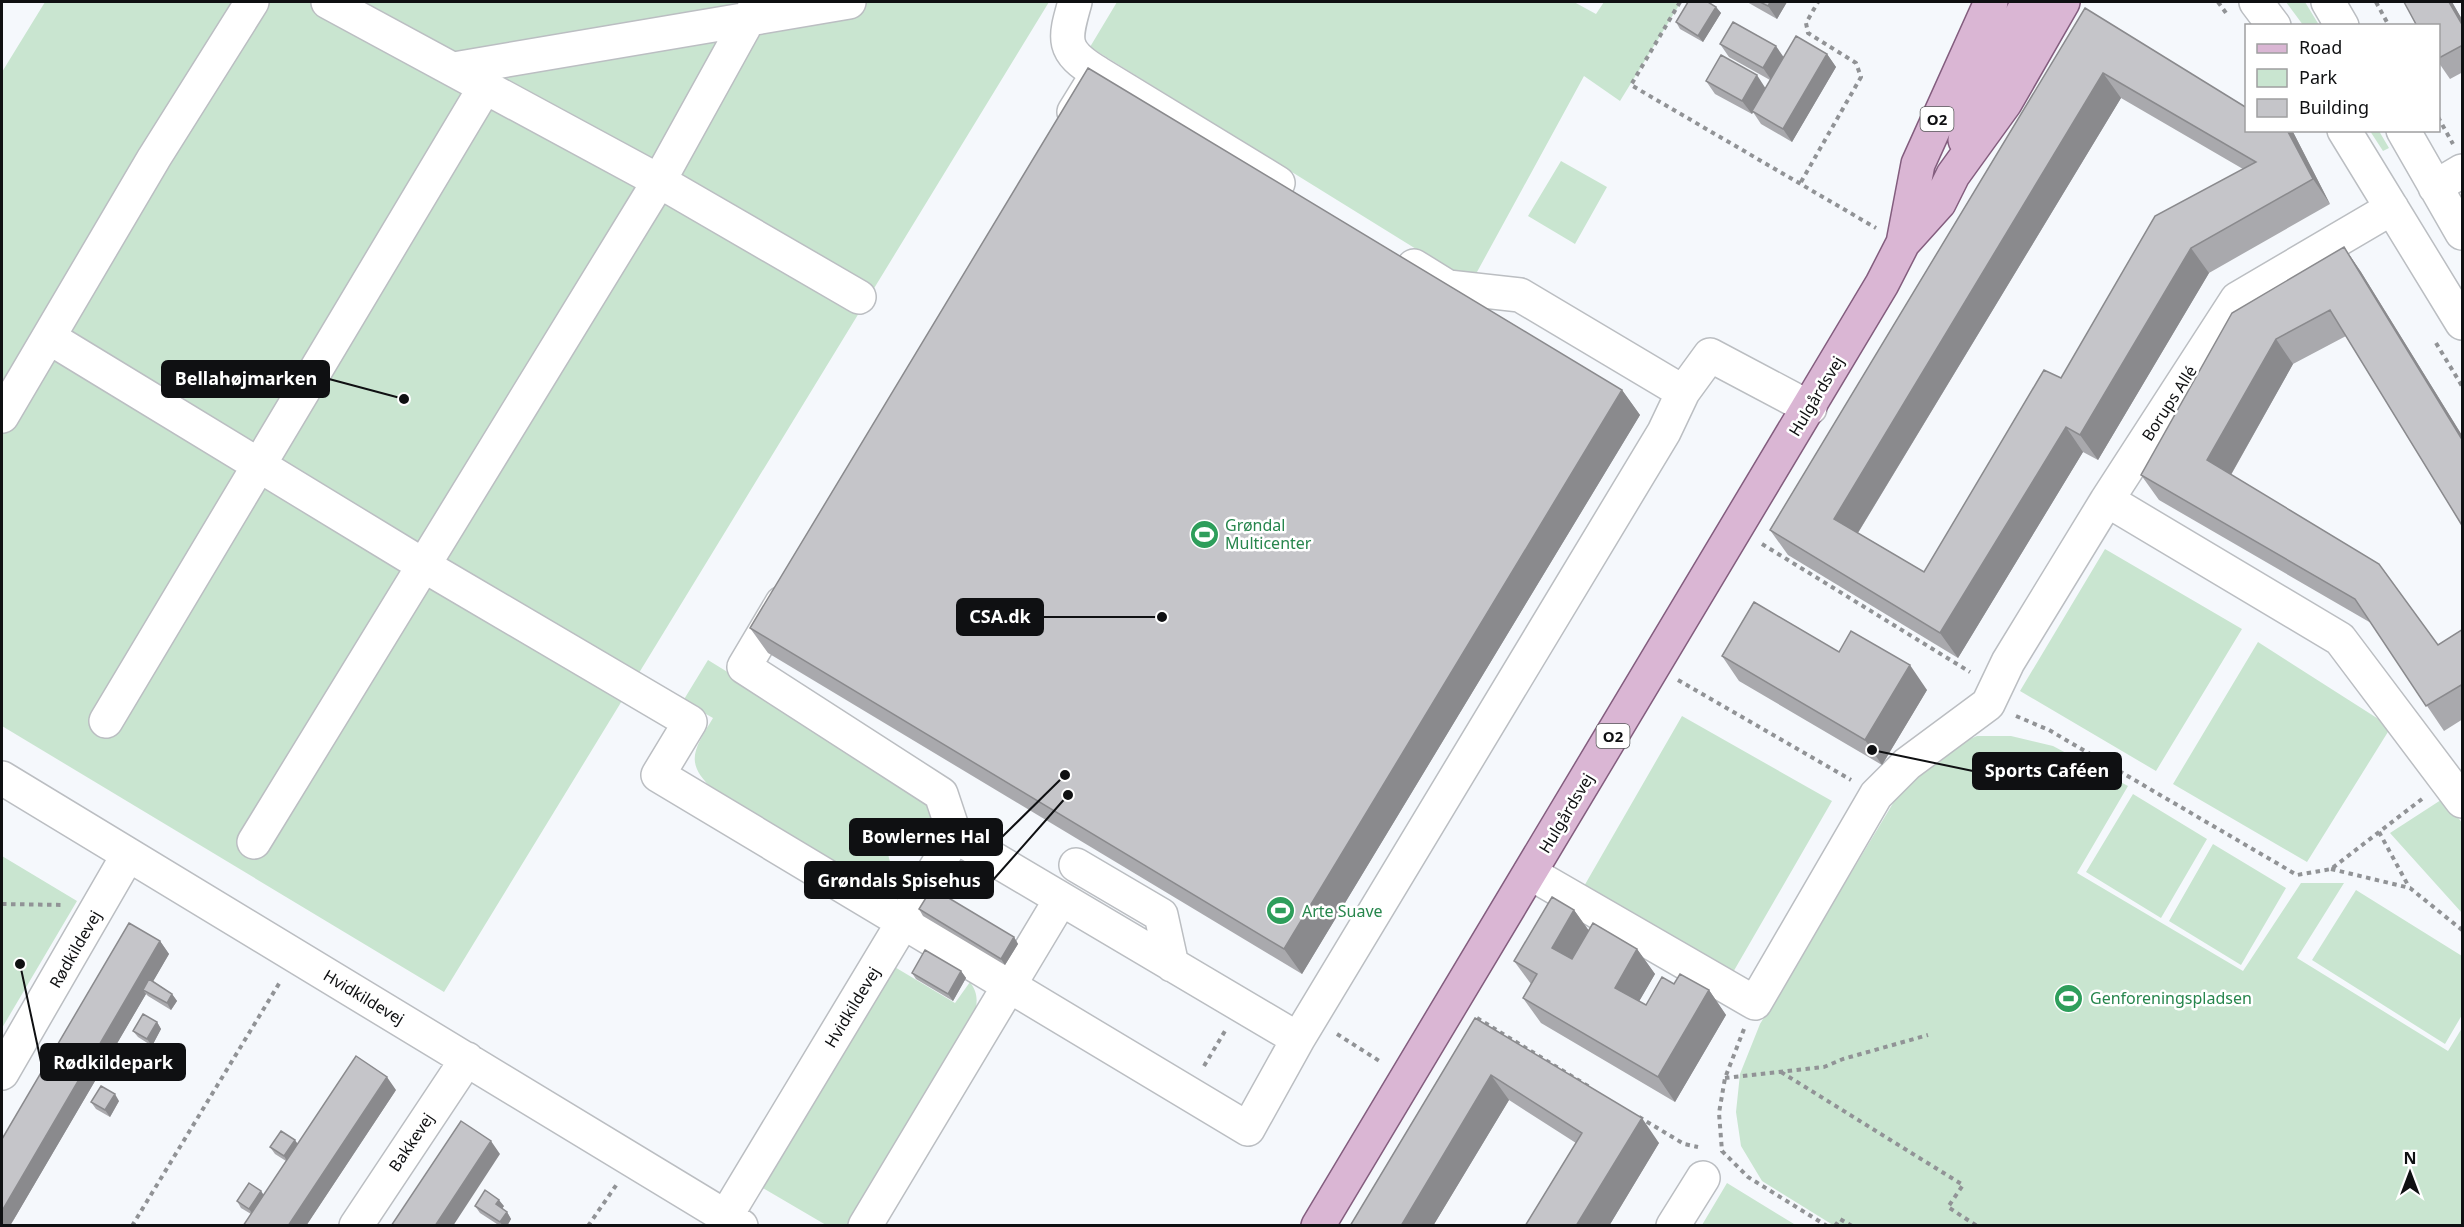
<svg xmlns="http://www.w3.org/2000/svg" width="2464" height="1227" viewBox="0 0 2464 1227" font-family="'Noto Sans',sans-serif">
<rect width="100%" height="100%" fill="#f5f8fc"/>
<!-- green -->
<path fill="#c9e5d0" d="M 45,2 L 1049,2 L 444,992 L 2,726 L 2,72 Z
M 1117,2 L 1574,2 L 1596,14 L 1604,2 L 1681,2 L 1620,101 L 1584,76 L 1471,283 L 1090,47 Z
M 2286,2 L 2305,2 L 2319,25 L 2303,25 Z
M 2370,131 L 2379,131 L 2389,148 L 2383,151 Z
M 1561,161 L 1607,187 L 1575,244 L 1528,216 Z
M 2105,549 L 2242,629 L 2156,771 L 2020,691 Z
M 2258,642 L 2391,727 L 2307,862 L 2173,784 Z
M 708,660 L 921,791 L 941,825 L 926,851 L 919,837 C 882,817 876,882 915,870 L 896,899 L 715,791 C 683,763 694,750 713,718 L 683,701 Z
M 1682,716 L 1832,801 L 1732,974 L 1583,888 Z
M 1977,736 L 2011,736 L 2053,746 L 2128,786 L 2077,873 L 2243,971 L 2301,883 L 2344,883 L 2297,958 L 2448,1051 L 2462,1028 L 2462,1225 L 1833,1225 L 1762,1181 L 1741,1146 L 1736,1112 L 1740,1074 L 1760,1024 L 1904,785 L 1944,750 Z
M 2133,794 L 2207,839 L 2161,918 L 2086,872 Z
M 2444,798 L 2462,823 L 2462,913 L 2390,833 Z
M 2213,844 L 2286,888 L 2241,965 L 2169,921 Z
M 2,856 L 77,901 L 2,1028 Z
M 2356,890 L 2462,956 L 2462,1015 L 2445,1044 L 2312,960 Z
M 893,966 L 955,1003 L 970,982 C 978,993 978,1002 974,1015 L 847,1225 L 826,1225 L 761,1187 Z
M 1727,1183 L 1794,1224 L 1798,1225 L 1702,1225 Z"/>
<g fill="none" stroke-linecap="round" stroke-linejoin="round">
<defs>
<path id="minor" d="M 328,2 L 659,181 L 859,297
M 1075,2 C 1064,40 1061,51 1098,73
M 2256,2 L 2274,26
M 2328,2 L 2342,26
M 454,69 L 849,2
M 1074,112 L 1098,73 L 1278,183
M 2344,130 L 2462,323
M 2403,130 L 2462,233
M 2435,187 L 2462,171
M 1414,266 L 1448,287 L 1520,295 L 1683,392
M 50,338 L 423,565 L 690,722 L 658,775 L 1248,1129 L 1298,1039
M 2,416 L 154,158 L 252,2
M 2107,500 L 2340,639 L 2462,801
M 782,603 L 744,667 L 941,794 L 955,836 L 1298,1039 L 1664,432 L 1683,392 L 1710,355 L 1810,408
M 106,721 L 485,87
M 2,778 L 741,1226
M 254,842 L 659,181 L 758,2
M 1076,865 L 1161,915 L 1172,965
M 1530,873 L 1755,1003 L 1876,795 L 1907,764 L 1988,704 L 2008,662 L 2107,500 L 2237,299 L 2392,208
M 2,1073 L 128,855
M 726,1216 L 955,836
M 356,1226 L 467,1059
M 865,1226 L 1061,899
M 1673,1226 L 1703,1178"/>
<path id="major" d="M 1965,140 L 1982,91 L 2028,2
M 1903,243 L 1939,203 L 1953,175 L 2005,103 L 2063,2
M 1318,1226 L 1882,284 L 1903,243 L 1918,164 L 1991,2"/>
</defs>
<!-- minor casing -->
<use href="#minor" stroke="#bbbec2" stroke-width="36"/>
<!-- major casing -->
<use href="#major" stroke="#835d7e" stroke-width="36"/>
<!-- path -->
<path stroke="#919396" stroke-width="4" stroke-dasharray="4.5 4.5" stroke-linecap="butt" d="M 1680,2 L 1631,85 L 1876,228
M 2218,2 L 2226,13
M 2376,2 L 2389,26
M 2438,117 L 2453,144
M 1801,182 L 1861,77 L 1856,63 L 1808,33 L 1806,23 L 1818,2
M 2436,343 L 2462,386
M 1762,544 L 1970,672
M 1678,680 L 1851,780
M 2016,716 L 2049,730 L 2297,875 L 2331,869 L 2422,799
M 2379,832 L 2409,887
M 2331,869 L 2410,888 L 2462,930
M 2,904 L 64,905
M 1477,1018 L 1591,1088
M 1744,1029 L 1725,1078 L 1719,1113 L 1722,1151 L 1748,1177 L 1827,1226
M 1337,1034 L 1381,1062
M 1204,1066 L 1225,1031
M 1781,1072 L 1963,1185 L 1948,1207 L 1977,1226
M 1725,1078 L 1824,1067 L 1843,1059 L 1928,1035
M 1639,1117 L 1684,1144 L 1698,1147
M 132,1226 L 280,982
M 588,1226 L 617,1184
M 1835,1226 L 1840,1219 L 1852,1226"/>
<!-- minor -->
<use href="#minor" stroke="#fff" stroke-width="33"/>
<!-- major -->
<use href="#major" stroke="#dab6d4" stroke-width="33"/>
</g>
<!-- wall -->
<path fill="#a9a9ad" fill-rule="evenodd" d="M 1747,2 L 1787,2 L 1777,19 Z
M 2404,2 L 2452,2 L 2463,21 L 2463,72 L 2450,79 L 2439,63 L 2439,26 Z
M 1716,7 L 1721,13 L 1703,42 L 1680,29 L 1676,22 Z
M 2085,8 L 2247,130 L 2292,130 L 2330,204 L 2209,273 L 2098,460 L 2083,452 L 1958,658 L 1788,555 L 1770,530 ZM 2121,98 L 2243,169 L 2061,378 L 1924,572 L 1858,533 Z
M 1720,44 L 1784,57 L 1827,54 L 1836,67 L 1792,142 L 1761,124 L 1753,112 L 1752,114 L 1715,94 L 1706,81 L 1766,88 L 1770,80 L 1729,57 Z
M 2344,247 L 2361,272 L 2463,437 L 2463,527 L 2346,336 L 2293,364 L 2231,475 L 2438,645 L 2463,629 L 2463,719 L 2444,731 L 2371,623 L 2159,500 L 2141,475 Z
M 1622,390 L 1640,415 L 1302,974 L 768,653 L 750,628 Z
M 1839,652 L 1927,690 L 1882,765 L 1739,681 L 1722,656 Z
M 919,909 L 1014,937 L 1018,944 L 1005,965 L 923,916 Z
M 1574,910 L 1589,931 L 1637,949 L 1655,974 L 1639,1001 L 1646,1005 L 1674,984 L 1709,990 L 1726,1015 L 1675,1102 L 1541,1023 L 1523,998 L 1531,984 L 1514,961 Z
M 160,941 L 169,954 L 153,981 L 172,994 L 177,1001 L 171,1010 L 148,996 L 146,994 L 10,1226 Z
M 961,971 L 966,978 L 953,1001 L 916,979 L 912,973 Z
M 1475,1018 L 1659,1143 L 1609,1226 L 1525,1226 L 1576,1143 L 1509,1100 L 1433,1226 L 1350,1226 Z
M 157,1022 L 161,1029 L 152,1046 L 138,1037 L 133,1031 Z
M 396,1090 L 306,1226 L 243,1226 L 251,1214 L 241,1208 L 237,1201 L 261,1191 L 264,1195 L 286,1161 L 275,1154 L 270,1147 L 297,1144 Z
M 119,1101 L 110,1117 L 96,1109 L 91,1102 Z
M 475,1206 L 504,1206 L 502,1209 L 507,1212 L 511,1219 L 507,1226 L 500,1226 L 480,1213 Z"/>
<!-- shaded-wall -->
<path fill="#8a8a8d" d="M 1770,2 L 1787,2 L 1777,19 L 1768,6 Z
M 2449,2 L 2452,2 L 2463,21 L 2463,26 Z
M 1716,7 L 1721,13 L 1703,42 L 1698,36 Z
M 1776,46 L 1785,59 L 1772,81 L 1763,68 Z
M 1827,54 L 1836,67 L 1792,142 L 1783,129 Z
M 2103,73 L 2121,98 L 1851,544 L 1834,519 Z
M 1757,75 L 1766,89 L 1752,114 L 1742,101 Z
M 2287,130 L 2292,130 L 2330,204 L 2313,179 Z
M 2344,247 L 2361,272 L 2463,437 L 2463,441 Z
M 2191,248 L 2209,273 L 2098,460 L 2080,435 Z
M 2276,339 L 2293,364 L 2225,485 L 2207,460 Z
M 1622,390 L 1640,415 L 1302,974 L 1284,949 Z
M 2066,427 L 2083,452 L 1958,658 L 1940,633 Z
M 1910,665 L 1927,690 L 1882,765 L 1865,740 Z
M 1574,910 L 1592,935 L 1569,973 L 1552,948 Z
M 1014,937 L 1018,944 L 1005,965 L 1001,959 Z
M 160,941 L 169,954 L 147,992 L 143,990 L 146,994 L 10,1226 L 2,1226 L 2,1211 Z
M 1637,949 L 1655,974 L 1633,1012 L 1615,988 Z
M 961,971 L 966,978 L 953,1001 L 948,994 Z
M 1709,990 L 1726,1015 L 1675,1102 L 1658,1077 Z
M 172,994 L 177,1001 L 171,1010 L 167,1003 Z
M 157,1022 L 161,1029 L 152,1046 L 147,1039 Z
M 1491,1075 L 1509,1100 L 1433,1226 L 1401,1226 Z
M 387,1077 L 396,1090 L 306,1226 L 288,1226 Z
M 115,1094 L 119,1101 L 110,1117 L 105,1110 Z
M 1642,1118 L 1659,1143 L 1609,1226 L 1576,1226 Z
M 295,1140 L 300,1147 L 288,1163 L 284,1156 Z
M 491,1141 L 500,1154 L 453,1226 L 435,1226 Z
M 261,1191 L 265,1198 L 254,1216 L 249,1209 Z
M 499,1200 L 504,1206 L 500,1211 L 496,1204 Z
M 507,1212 L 511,1219 L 507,1226 L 503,1226 L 500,1222 Z"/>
<!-- building -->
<path fill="#c5c5c9" stroke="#8a8a8d" stroke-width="1.5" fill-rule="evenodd" d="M 1688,2 L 1708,2 L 1716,7 L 1698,36 L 1676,22 Z
M 1760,2 L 1770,2 L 1768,6 Z
M 2404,2 L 2449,2 L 2463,26 L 2463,45 L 2439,58 L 2439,26 L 2417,26 Z
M 2085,8 L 2247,108 L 2247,130 L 2287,130 L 2313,179 L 2191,248 L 2080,435 L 2066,427 L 1940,633 L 1770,530 ZM 2103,73 L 2256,162 L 2155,216 L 2061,378 L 2044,370 L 1924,572 L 1834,519 Z
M 1733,22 L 1776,46 L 1763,68 L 1720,44 Z
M 1796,36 L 1827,54 L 1783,129 L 1752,111 Z
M 1721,55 L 1757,75 L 1742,101 L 1706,81 Z
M 1088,68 L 1622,390 L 1284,949 L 750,628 Z
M 2344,247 L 2463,441 L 2463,527 L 2330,310 L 2276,339 L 2207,460 L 2379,564 L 2438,645 L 2463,629 L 2463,684 L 2426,706 L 2355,599 L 2141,475 L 2232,313 Z
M 1754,602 L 1839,652 L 1851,631 L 1910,665 L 1865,740 L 1722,656 Z
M 932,888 L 1014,937 L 1001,959 L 919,909 Z
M 1552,897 L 1574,910 L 1552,948 L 1572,959 L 1593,923 L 1637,949 L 1615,988 L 1646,1005 L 1662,977 L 1674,984 L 1680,974 L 1709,990 L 1658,1077 L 1523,998 L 1537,974 L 1514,961 Z
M 129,923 L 160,941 L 2,1211 L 2,1139 Z
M 925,950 L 961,971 L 948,994 L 912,973 Z
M 149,979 L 172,994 L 167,1003 L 143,990 Z
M 143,1014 L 157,1022 L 147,1039 L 133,1031 Z
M 1475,1018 L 1642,1118 L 1576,1226 L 1525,1226 L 1582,1133 L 1491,1075 L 1401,1226 L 1350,1226 Z
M 356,1056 L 387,1077 L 288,1226 L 243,1226 Z
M 101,1086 L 115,1094 L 105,1110 L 91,1102 Z
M 461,1121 L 491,1141 L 435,1226 L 391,1226 Z
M 281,1131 L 295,1140 L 284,1156 L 270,1147 Z
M 249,1183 L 261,1191 L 249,1209 L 237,1201 Z
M 485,1190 L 499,1200 L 496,1204 L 507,1212 L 500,1222 L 475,1206 Z"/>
<!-- icons -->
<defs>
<symbol id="stadium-disc" viewBox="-11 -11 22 22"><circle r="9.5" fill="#2e9e5b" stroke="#fff"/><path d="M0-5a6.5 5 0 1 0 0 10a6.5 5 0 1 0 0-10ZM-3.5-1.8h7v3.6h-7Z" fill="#fff"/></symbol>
</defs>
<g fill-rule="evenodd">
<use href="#stadium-disc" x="1188" y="518" width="33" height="33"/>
<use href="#stadium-disc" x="1264" y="894" width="33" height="33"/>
<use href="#stadium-disc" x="2052" y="982" width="33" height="33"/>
</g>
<g text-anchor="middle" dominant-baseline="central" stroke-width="5" stroke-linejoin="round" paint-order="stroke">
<!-- shield labels -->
<g fill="#fff" stroke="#575859" stroke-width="1.5">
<rect x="1920.5" y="107" width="33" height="24" rx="4.5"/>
<rect x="1596.5" y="724" width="33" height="24" rx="4.5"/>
</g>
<g font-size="15" font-weight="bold" fill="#0f1012">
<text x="1937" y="119">O2</text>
<text x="1613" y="736">O2</text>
</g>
<!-- street labels -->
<g font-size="16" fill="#0f1012" stroke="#fff">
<text transform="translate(1816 396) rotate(-59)">Hulgårdsvej</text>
<text transform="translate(2169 403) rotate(-57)">Borups Allé</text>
<text transform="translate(1566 813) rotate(-59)">Hulgårdsvej</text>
<text transform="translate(75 949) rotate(-60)">Rødkildevej</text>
<text transform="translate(364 997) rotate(31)">Hvidkildevej</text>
<text transform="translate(852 1007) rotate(-59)">Hvidkildevej</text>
<text transform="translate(411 1142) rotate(-56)">Bakkevej</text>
</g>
<!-- leisure labels -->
<g font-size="16" fill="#27864d" stroke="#fff" text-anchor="start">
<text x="1225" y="525">Grøndal<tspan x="1225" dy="18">Multicenter</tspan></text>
<text x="1302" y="911">Arte Suave</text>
<text x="2090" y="998">Genforeningspladsen</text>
</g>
</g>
<!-- callouts -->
<path fill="none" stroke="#0f1012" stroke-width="2" d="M404 399L329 379M1162 617L1043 617M1872 750L1973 771M1065 775L1002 837M1068 795L993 880M20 964L41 1062"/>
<g fill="#0f1012" stroke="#fff" stroke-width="2">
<circle cx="404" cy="399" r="6"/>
<circle cx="1162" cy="617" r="6"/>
<circle cx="1872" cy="750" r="6"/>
<circle cx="1065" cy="775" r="6"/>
<circle cx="1068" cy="795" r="6"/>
<circle cx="20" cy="964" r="6"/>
</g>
<g fill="#0f1012" stroke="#0f1012" stroke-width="2">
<rect x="162" y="361" width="167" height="36" rx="6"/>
<rect x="957" y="599" width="86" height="36" rx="6"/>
<rect x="1973" y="753" width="148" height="36" rx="6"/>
<rect x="850" y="819" width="152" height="36" rx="6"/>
<rect x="805" y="862" width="188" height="36" rx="6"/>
<rect x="41" y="1044" width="144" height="36" rx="6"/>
</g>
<g font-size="18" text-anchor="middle" font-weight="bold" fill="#fff">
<text x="246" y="385">Bellahøjmarken</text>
<text x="1000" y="623">CSA.dk</text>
<text x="2047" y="777">Sports Caféen</text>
<text x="926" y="843">Bowlernes Hal</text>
<text x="899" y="887">Grøndals Spisehus</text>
<text x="113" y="1069">Rødkildepark</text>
</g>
<!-- border -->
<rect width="2464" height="1227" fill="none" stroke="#0f1012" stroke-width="6"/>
<!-- legend -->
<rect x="2245" y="24" width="195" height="108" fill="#ffffff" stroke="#9f9fa0" stroke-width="1.5"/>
<rect x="2257" y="44" width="30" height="9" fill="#dab6d4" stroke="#9f9fa0" stroke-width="1.5"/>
<text x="2299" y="54" font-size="18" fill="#0f1012">Road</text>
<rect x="2257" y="69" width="30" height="18" fill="#c9e5d0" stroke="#9f9fa0" stroke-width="1.5"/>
<text x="2299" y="84" font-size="18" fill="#0f1012">Park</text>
<rect x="2257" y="99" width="30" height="18" fill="#c5c5c9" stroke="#9f9fa0" stroke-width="1.5"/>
<text x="2299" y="114" font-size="18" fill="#0f1012">Building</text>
<!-- north arrow -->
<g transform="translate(2410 1173)" stroke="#ffffff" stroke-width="4.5" paint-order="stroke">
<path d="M0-4.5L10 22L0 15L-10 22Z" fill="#0f1012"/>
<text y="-9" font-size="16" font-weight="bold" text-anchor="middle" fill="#0f1012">N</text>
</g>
</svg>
